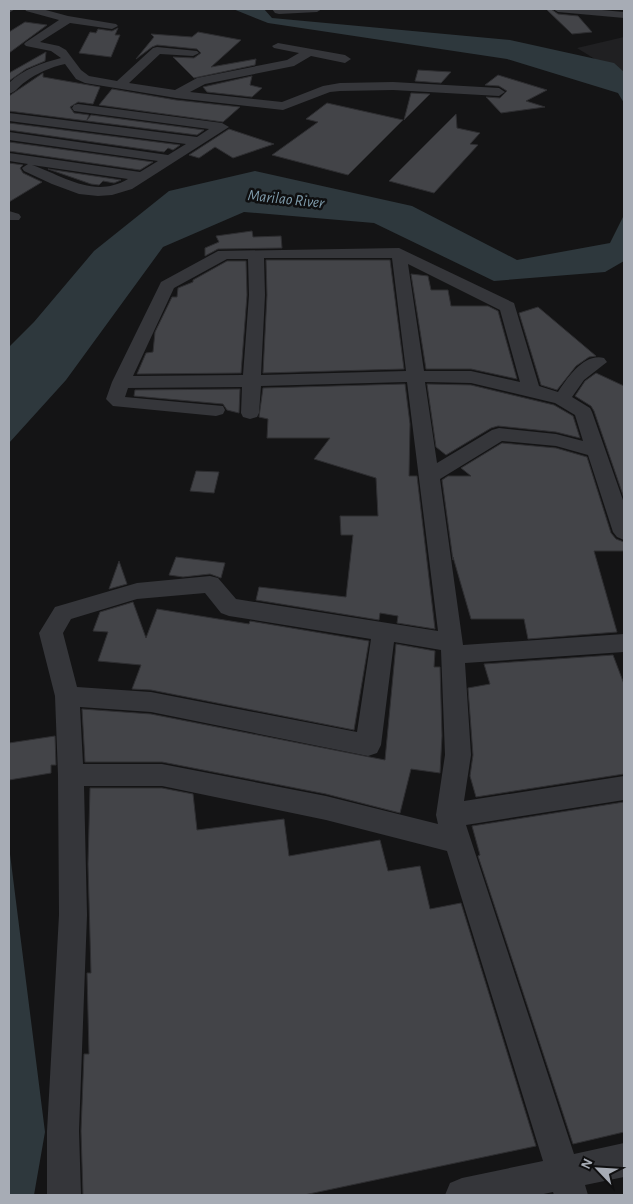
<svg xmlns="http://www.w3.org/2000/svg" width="633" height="1204" viewBox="0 0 633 1204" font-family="'Alegreya Sans',sans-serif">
<rect width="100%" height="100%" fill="#141415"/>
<!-- built -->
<path fill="#202022" d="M 624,37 L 624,77 L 577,48 Z"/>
<!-- water -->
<path fill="#2e383d" d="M 233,9 L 264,9 L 272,18 L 510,40 L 614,63 L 624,72 L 624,103 L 618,93 L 507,59 L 268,23 Z
M 255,171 L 412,206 L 517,260 L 610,243 L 624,215 L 624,261 L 605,272 L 494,281 L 374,223 L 244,212 L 163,247 L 66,380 L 9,443 L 9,347 L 34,322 L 94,251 L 169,191 Z
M 9,846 L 45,1132 L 34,1195 L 9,1195 Z"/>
<!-- building -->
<path fill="#434448" stroke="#2e2e31" d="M 546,9 L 551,9 L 558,14 L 578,16 L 592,32 L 572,34 Z
M 25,22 L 47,25 L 9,53 L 9,32 Z
M 118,28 L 115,35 L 120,35 L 111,57 L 79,53 L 90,32 L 96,33 L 98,29 L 112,31 Z
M 198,32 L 241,40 L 211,67 L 256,59 L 255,65 L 194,78 L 173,57 L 194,58 L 201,53 L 197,49 L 157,45 L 152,47 L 136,59 L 154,37 L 151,34 L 192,37 Z
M 46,52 L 45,61 L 26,69 L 9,81 L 9,73 Z
M 418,70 L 451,72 L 441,83 L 415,81 Z
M 43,73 L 43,77 L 100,87 L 93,104 L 78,102 L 70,107 L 74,113 L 89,115 L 87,120 L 91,115 L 204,130 L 197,135 L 9,111 L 9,96 Z
M 498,75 L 547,90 L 526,101 L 545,107 L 501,113 L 486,97 L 500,98 L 507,91 L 499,86 L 485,85 Z
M 252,76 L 250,85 L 262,88 L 252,97 L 207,92 L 203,87 Z
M 112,89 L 176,100 L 240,107 L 223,122 L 99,105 Z
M 411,93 L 430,94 L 404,120 Z
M 327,103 L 403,120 L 348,175 L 272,155 L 318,122 L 306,119 Z
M 456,114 L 457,128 L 480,133 L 470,144 L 478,145 L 434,193 L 389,181 Z
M 9,123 L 180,145 L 173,150 L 168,148 L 164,152 L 9,130 Z
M 229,129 L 274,144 L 233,158 L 215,147 L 199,158 L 189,155 Z
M 9,142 L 153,162 L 140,170 L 9,151 Z
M 9,163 L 23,165 L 20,168 L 23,173 L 42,182 L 9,202 Z
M 48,169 L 121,180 L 114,183 L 103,181 L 99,185 L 91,184 Z
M 252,231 L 253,237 L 281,236 L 282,248 L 218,249 L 205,256 L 205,248 L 219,242 L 216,236 Z
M 266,260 L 390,260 L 404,369 L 263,373 L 267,295 Z
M 227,261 L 246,261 L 247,295 L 241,373 L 137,374 L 146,353 L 153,352 L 155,332 L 172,297 L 177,297 L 178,288 L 193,282 L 193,280 Z
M 411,274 L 428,276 L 431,290 L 448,290 L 451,306 L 488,306 L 498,311 L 517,379 L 471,369 L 426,369 Z
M 538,307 L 596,356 L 589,357 L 576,366 L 557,390 L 541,385 L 519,313 Z
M 596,373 L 624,386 L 624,498 L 594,411 L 591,406 L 575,396 L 585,381 Z
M 405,384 L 410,424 L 409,476 L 417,476 L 435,629 L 397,623 L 398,616 L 380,613 L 379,620 L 256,600 L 259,587 L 346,597 L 353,535 L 341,535 L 340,516 L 378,516 L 376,478 L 314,459 L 330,438 L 267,438 L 268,419 L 259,417 L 263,388 Z
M 427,384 L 471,385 L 554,405 L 573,416 L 580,438 L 556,432 L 498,426 L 491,428 L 446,455 L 436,447 Z
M 240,389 L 239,413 L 227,410 L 223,404 L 134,396 L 135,390 Z
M 502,443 L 556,448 L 587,457 L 611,533 L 616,539 L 624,542 L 624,551 L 594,551 L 617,632 L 528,639 L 524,619 L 471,619 L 453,557 L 453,560 L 442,480 L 448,476 L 471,476 L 461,468 Z
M 196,471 L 219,472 L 214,493 L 190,491 Z
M 176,557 L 225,563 L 221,578 L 210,574 L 183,577 L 169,575 Z
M 119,561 L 127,584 L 109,589 Z
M 133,602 L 146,638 L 157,609 L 249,624 L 250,621 L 369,641 L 354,730 L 151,690 L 132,689 L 141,665 L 98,661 L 108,632 L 93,631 L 100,612 Z
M 396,644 L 435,651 L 434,667 L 440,667 L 442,736 L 440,773 L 411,769 L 400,813 L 326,794 L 162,762 L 85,762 L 82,709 L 151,714 L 385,760 Z
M 613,655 L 624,684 L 624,774 L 476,797 L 470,776 L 473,755 L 468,688 L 490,684 L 484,664 Z
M 55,736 L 56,765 L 51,765 L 51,773 L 9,780 L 9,743 Z
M 90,788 L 162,788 L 193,794 L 197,830 L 284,819 L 289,856 L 380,840 L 388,871 L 420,866 L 430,909 L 461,903 L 536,1146 L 304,1195 L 83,1195 L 81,1131 L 84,1054 L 89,1054 L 87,973 L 91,973 L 88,864 Z
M 624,802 L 624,1132 L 573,1144 L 480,862 L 478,856 L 480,855 L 472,826 Z"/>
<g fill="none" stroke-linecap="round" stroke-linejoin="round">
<!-- minor -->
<path fill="#35363a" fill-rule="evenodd" d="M 9,9 L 15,9 L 9,13 Z
M 25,9 L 42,9 L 68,16 L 116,24 L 118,26 L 112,29 L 70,23 L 40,42 L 59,46 L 66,50 L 81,70 L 89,76 L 117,81 L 153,48 L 157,47 L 197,51 L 199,53 L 193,56 L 160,54 L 129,83 L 175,90 L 197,78 L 287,60 L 299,53 L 274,48 L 272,46 L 278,43 L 345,55 L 351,59 L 345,63 L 311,56 L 294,66 L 205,84 L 190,92 L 282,102 L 323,86 L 340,83 L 393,82 L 499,88 L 505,92 L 499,96 L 393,90 L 340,91 L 330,92 L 283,110 L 176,98 L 85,83 L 76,79 L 65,64 C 51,67 37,73 25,82 C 19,86 16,92 9,94 L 9,83 C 23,69 42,63 61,58 L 51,51 L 26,46 L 24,44 L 26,42 L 59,20 L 26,11 Z
M 272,9 L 322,9 L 317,12 L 279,14 L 275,13 Z
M 553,9 L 591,9 L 624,12 L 624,18 L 558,12 Z
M 78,104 L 222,123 L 229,127 L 132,189 L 112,195 L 98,196 L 79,194 L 52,184 L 24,171 L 22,168 L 28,164 L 9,161 L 9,153 L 140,172 L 158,161 L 9,140 L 9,132 L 168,155 L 186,144 L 9,121 L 9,113 L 197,137 L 209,129 L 74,111 L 72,108 L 74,105 ZM 32,165 L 128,179 C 94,199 64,176 32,165 Z
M 9,211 L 19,214 L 21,217 L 19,220 L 9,220 Z
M 399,248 L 514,303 L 539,386 L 558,392 C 568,377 584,353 604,358 L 607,362 L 584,380 L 572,397 L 590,408 L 592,412 L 624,503 L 624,540 L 617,537 L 613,532 L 588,455 L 556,446 L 502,441 L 440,479 L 463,645 L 624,634 L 624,652 L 465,663 L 471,755 L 464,801 L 624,776 L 624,800 L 466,825 L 574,1154 L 624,1143 L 624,1177 L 585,1185 L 588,1195 L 554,1195 L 553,1192 L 539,1195 L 445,1195 L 450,1183 L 462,1178 L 543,1161 L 447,851 L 326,820 L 162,786 L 84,786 L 87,915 L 79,1131 L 81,1195 L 47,1195 L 47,1131 L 59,915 L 58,775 L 55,696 L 39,633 L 55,607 L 137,583 L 210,576 L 218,578 L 236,599 L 438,631 L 407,382 L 261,386 L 259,413 L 257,417 L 250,419 L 243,417 L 241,413 L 242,387 L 128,388 L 125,397 L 223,406 L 225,410 L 223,414 L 216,416 L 113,406 L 106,399 L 112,382 L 161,282 L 218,251 ZM 264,258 L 392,258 L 406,371 L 261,375 L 265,295 ZM 227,259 L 248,259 L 249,295 L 243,375 L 133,376 L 174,288 ZM 408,264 L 500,310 L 520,382 L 471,371 L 424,371 ZM 425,382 L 471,383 L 555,403 L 575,415 L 583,441 L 556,434 L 499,428 L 492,430 L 437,463 ZM 205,593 L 221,613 L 229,616 L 371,639 L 357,732 L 151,692 L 77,687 L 63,633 L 71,619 L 137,599 ZM 394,642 L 441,650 L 445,755 L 436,815 L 438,824 L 326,796 L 162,764 L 83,764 L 80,707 L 151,712 L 368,756 L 377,753 L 381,745 Z"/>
</g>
<g text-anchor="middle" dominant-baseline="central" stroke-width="5" stroke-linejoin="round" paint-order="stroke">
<!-- far-water labels -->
<g font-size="16" font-style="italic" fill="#809dad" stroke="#0f0f10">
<text transform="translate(286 199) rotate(6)">Marilao River</text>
</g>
</g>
<!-- border -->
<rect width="633" height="1204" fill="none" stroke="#a7acb5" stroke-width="20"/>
<!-- north arrow -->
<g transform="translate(598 1169) rotate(295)" stroke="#0f0f10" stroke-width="4" paint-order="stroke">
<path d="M0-4L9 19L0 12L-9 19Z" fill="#a7acb5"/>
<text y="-8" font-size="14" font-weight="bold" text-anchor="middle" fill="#a7acb5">N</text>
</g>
</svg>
